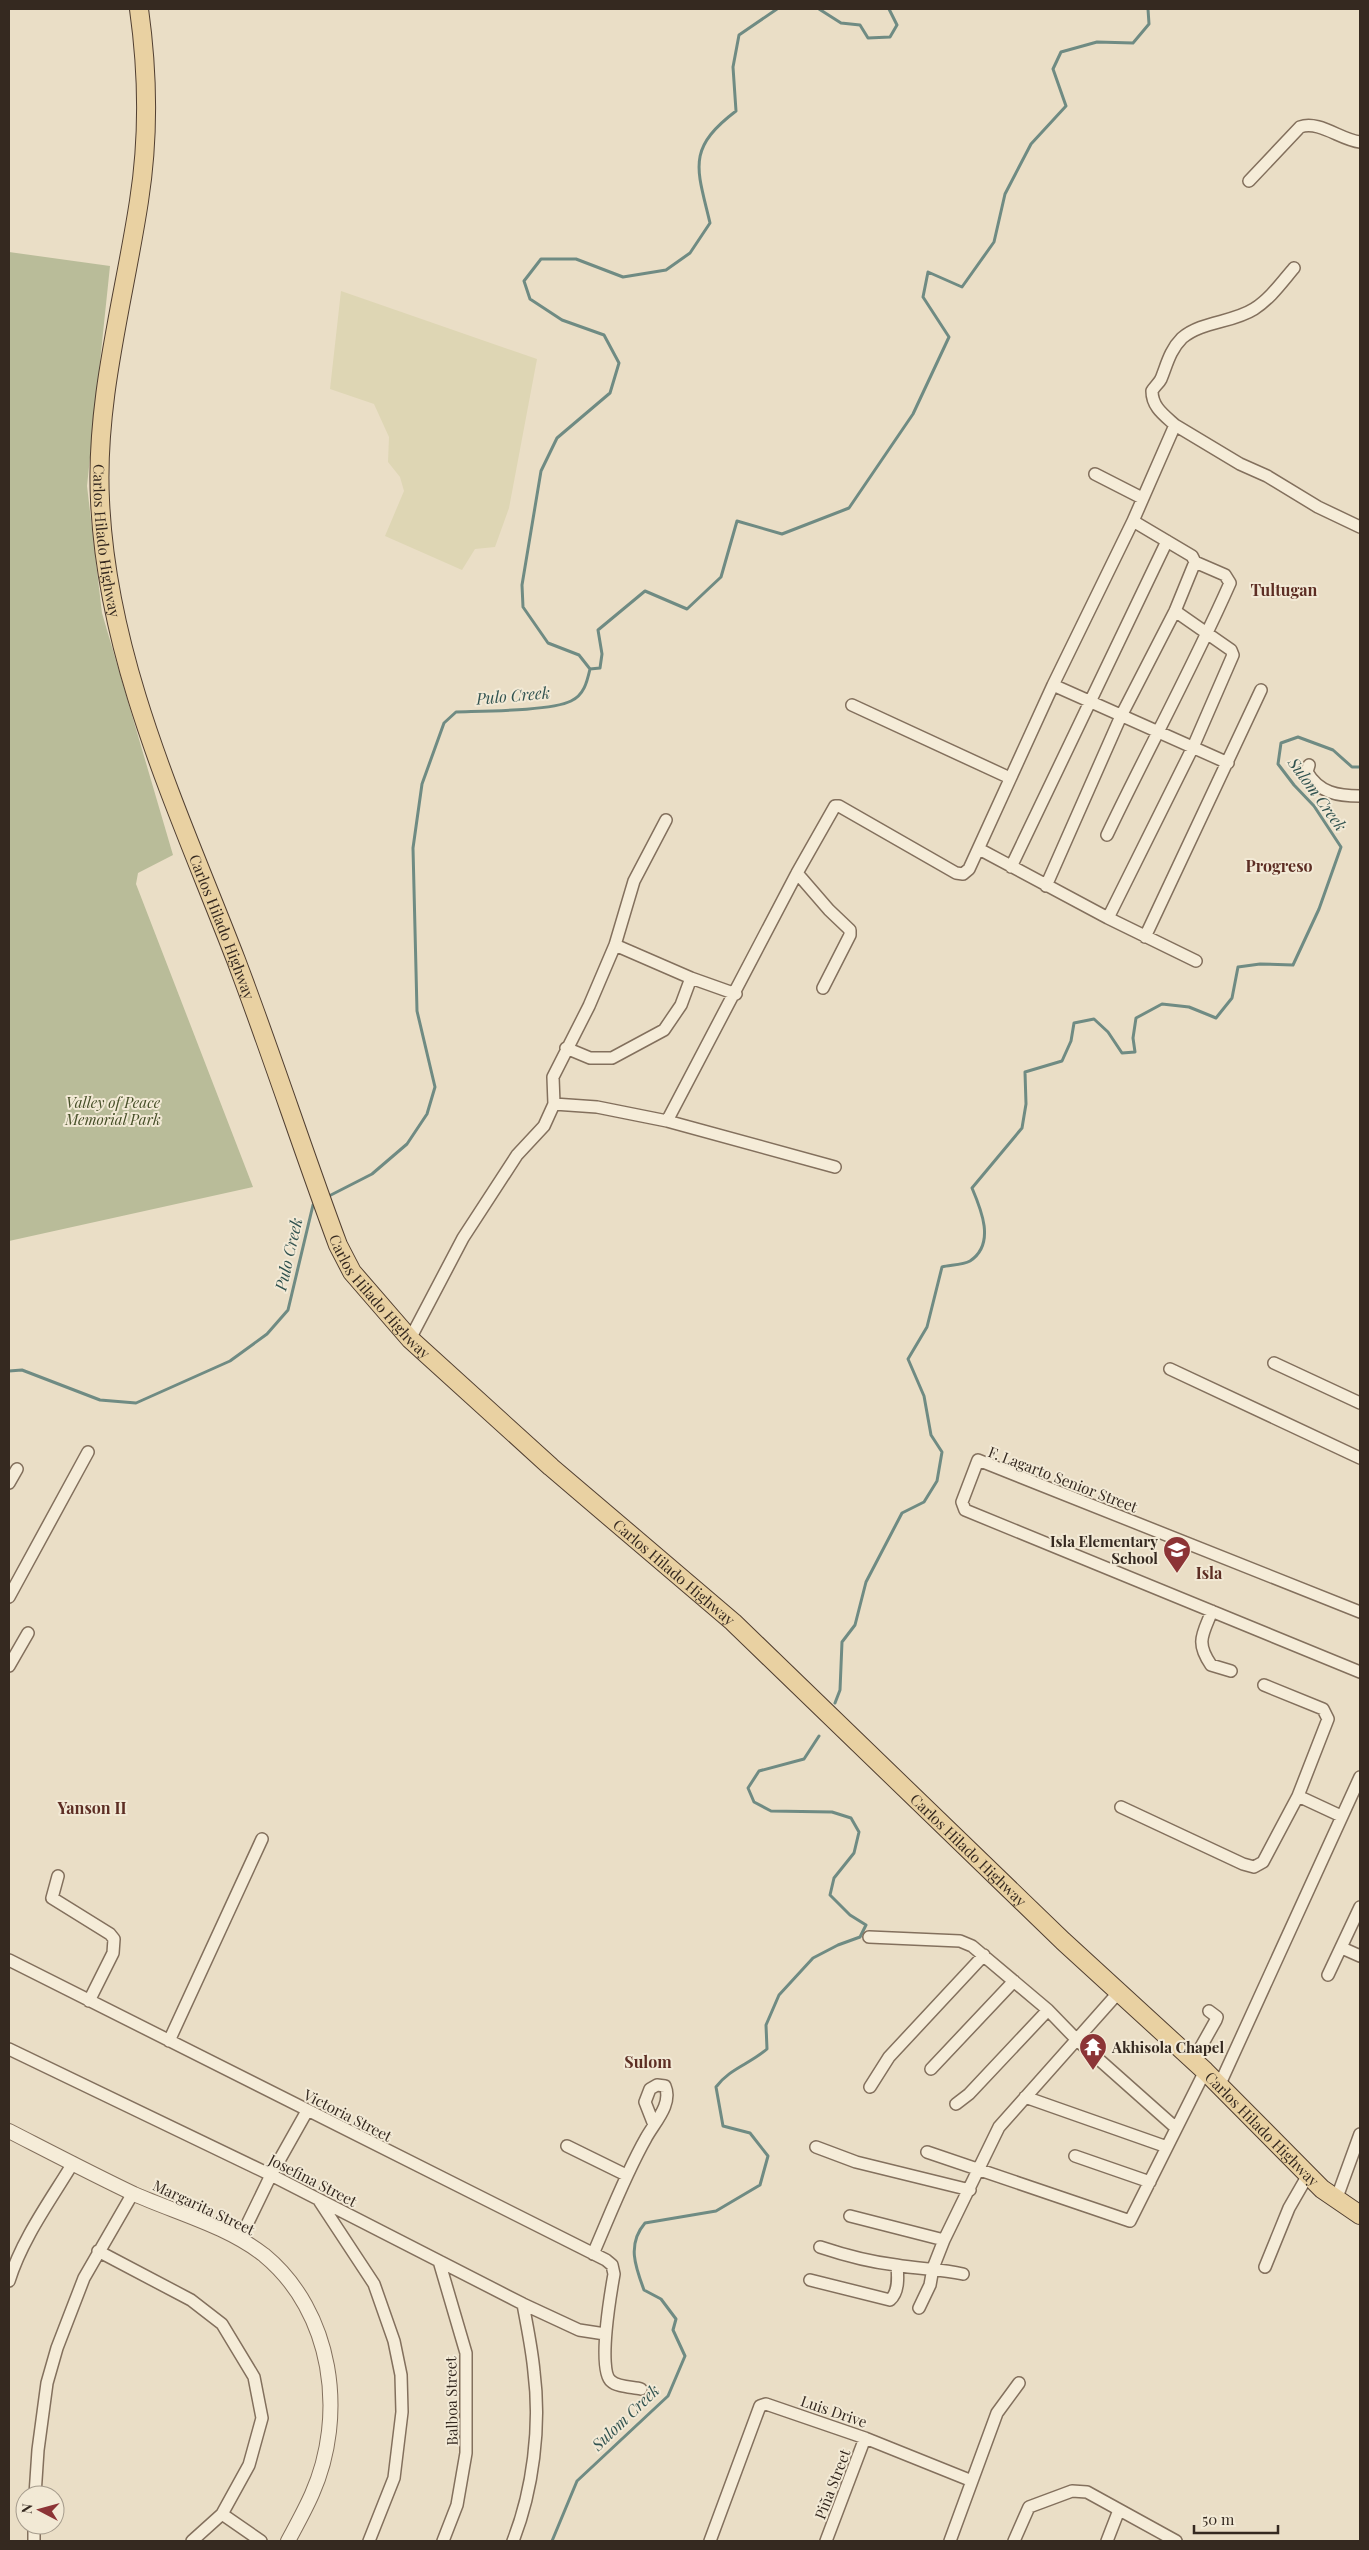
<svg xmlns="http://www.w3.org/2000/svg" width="1369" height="2550" viewBox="0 0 1369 2550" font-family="'Playfair Display',serif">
<rect width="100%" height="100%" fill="#eadec6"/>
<!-- farmland -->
<path fill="#ded6b4" d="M 341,291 L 537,359 L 509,508 L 495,547 L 475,549 L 462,570 L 385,536 L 404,491 L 400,477 L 388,462 L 389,437 L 374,404 L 330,389 Z"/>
<!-- cemetery -->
<path fill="#b9bc99" d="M 9,252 L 110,266 L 87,486 L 102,613 L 173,855 L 138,873 L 136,884 L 253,1187 L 9,1241 Z"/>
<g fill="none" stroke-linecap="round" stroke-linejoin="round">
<!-- stream -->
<path stroke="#6f8b83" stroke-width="3" d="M 819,9 L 841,23 L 860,25 L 868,38 L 890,37 L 897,25 L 889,9
M 590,669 L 600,668 L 602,654 L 598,630 L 645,591 L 687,609 L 721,577 L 737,521 L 782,534 L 849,508 L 913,414 L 949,337 L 923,297 L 928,272 L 962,287 L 994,242 L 1005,194 L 1031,144 L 1066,106 L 1053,69 L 1061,52 L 1097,42 L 1133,43 L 1149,24 L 1148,9
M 327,1197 L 372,1174 L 407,1144 L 427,1114 L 435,1087 L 417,1011 L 413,848 L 422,784 L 444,723 L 456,712 C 482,711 551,711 571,701 C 584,695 587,682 590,669 L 579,655 L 548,643 L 523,607 L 522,585 L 541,471 L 557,438 L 610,393 L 619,363 L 604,335 L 562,320 L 530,299 L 524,281 L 541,259 L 576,259 L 623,277 L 666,270 L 690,253 L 710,223 C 697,168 686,149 736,111 L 733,67 L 739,35 L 777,9
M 9,1371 L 22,1370 L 100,1400 L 136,1403 L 230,1361 L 267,1334 L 288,1310 L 313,1205 L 318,1203
M 835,1703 L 840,1690 L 842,1642 L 855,1625 L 866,1582 L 902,1513 L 924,1502 L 937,1481 L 942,1452 L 931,1435 L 924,1396 L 908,1359 L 927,1327 L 942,1267 C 950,1265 963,1265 970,1261 C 996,1244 981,1209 972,1188 L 1022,1128 L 1026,1104 L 1025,1072 L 1062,1061 L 1071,1041 L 1074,1023 L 1094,1019 L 1108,1032 L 1122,1053 L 1135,1052 L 1133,1038 L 1136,1018 L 1162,1004 L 1189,1007 L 1216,1018 L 1232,998 L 1238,967 L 1260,964 L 1293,965 L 1319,909 L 1341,847 L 1314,806 L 1294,785 L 1278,764 L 1281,743 L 1298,737 L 1333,750 L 1352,767 L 1360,767
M 552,2541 L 577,2481 L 668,2396 L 685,2356 L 673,2330 L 676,2319 L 661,2299 L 644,2290 C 635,2266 627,2244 645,2223 L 716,2211 L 760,2185 L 768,2156 L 750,2133 L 723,2126 L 716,2087 C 729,2069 750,2064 767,2049 L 766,2025 L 779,1995 L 813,1958 L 838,1945 L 860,1937 L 866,1925 L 850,1915 L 830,1895 L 834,1878 L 854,1853 L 859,1832 L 851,1818 L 832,1812 L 771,1811 L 754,1802 L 748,1788 L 759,1771 L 804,1759 L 819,1736"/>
<defs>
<path id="minor" d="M 1249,181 L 1300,127 C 1319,120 1341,140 1360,142
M 1175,425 C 1164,415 1152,407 1152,391 C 1154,387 1159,383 1161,379 C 1167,364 1170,350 1182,338 C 1202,321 1232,323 1254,309 C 1270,299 1282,282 1294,268
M 1095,474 L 1142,498
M 1133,521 L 1175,425 L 1240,464 L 1267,476 L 1318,507 L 1360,527
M 1053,685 L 1228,763
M 852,705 L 1010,778
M 1309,765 L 1307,772 C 1319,793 1338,796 1360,796
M 666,820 L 634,881 L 615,945 L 589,1006 L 553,1077 L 554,1104 L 597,1107 L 667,1121 L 797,873 L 835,806 L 839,806 L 956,873 L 963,874 L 969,869 L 1053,685 L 1133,521 L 1192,556 L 1195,562 L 1175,611 L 1121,716 L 1046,886
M 1107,835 C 1147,751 1192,669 1230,583 L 1225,575 L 1195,562
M 979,849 L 1108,918 L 1196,961
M 1011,867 L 1167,541
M 797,873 L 829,910 L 850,930 L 850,935 L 823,988
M 1108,918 L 1193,747 L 1233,655 L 1231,650 L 1175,611
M 1145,937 L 1261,690
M 615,945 L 691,978 L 736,994
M 566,1048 L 590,1058 L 612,1058 L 664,1030 L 681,1005 L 691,978
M 667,1121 L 835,1167
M 410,1339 L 463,1238 L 517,1155 L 544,1126 L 554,1104
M 1274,1363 L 1360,1403
M 1170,1369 L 1360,1458
M 9,1483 L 17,1469
M 9,1597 L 88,1452
M 1212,1611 C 1203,1634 1195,1642 1211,1665 L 1231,1671
M 1360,1612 L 978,1460 L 962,1502 L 965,1510 L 1360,1672
M 9,1666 L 28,1633
M 1298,1796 L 1341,1816
M 1121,1807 L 1243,1864 L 1254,1867 L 1263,1862 L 1298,1796 L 1328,1719 L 1323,1709 L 1264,1685
M 58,1876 L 52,1898 L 110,1934 L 114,1939 L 113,1953 L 89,2001
M 869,1937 L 960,1941 L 972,1946 L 1048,2010 L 1077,2040 L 1176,2128
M 1342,1948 L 1360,1956
M 9,1960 L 606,2260 L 612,2265 L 614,2274 C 611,2291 597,2371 611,2381 C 617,2387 633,2387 641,2389
M 1328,1975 L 1360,1907
M 169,2041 L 262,1839
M 9,2049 L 271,2175 L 523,2304 L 579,2330 L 605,2334
M 1193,2061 L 1216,2020 L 1217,2017 L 1209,2011
M 931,2069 L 1014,1981
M 1219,2086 L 1360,1777
M 870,2087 L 889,2057 L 984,1955
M 1025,2097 L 1167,2147
M 956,2104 L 969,2094 L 1048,2010
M 567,2146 L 626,2175
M 816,2147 L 856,2162 L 970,2190
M 927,2152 L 1130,2221 L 1205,2071
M 1075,2156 L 1150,2182
M 1336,2200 L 1360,2134
M 320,2202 L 374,2284 L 394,2341 L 401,2375 L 402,2412 L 394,2478 L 369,2541
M 850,2216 L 944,2240
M 240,2239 L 271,2175 L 307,2111
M 820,2247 C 844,2255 870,2262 896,2265 C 918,2269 940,2269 963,2274
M 98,2251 L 191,2300 L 222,2324 L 254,2377 L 262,2418 L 249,2465 L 222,2514 L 192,2541
M 593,2254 C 610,2215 625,2175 646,2138 C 654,2123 673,2104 665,2086 L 657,2085 L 650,2089 L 645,2102 L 654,2125
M 439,2261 L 466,2353 L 466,2453 L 457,2505 L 443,2541
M 1265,2267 L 1289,2208 L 1308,2175
M 810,2280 L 890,2300 C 899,2292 898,2277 897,2266
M 9,2281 C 22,2239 50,2201 73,2163
M 919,2308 L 930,2285 L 933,2268 L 944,2240 L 999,2127 L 1118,1993
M 972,2481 L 997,2413 L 1019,2383
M 35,2495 L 38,2450 L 47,2383 L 57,2348 L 84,2278 L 133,2193
M 222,2514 L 261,2541
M 34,2541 L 34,2525
M 513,2541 C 533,2490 541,2426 534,2372 C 532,2349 527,2326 523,2304
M 710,2541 L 760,2406 L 766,2404 L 865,2438 L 972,2481 L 950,2541
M 826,2541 L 865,2438
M 1014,2541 L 1029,2507 L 1072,2491 L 1087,2492 L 1176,2541
M 1107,2541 L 1119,2510"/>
<path id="tertiary" d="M 9,2131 C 50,2152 92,2174 134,2194 C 177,2213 227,2226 264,2255 C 333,2312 347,2415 312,2494 C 305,2510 296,2526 288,2541"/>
<g id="primary">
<path id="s1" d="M 139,9 C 148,73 149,137 139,201 C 124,300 95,400 100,500 C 107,662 179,812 236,960 C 272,1055 303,1151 338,1245 L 352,1272 L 410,1339 L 551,1467 L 733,1622 L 1063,1941 L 1205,2071 L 1322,2189 L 1360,2215"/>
</g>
</defs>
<!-- minor casing -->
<use href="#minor" stroke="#83705d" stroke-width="14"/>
<!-- tertiary casing -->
<use href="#tertiary" stroke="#83705d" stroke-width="16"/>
<!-- primary casing -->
<use href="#primary" stroke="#513f31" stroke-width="20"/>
<!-- minor -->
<use href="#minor" stroke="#f5ecd8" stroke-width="11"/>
<!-- tertiary -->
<use href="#tertiary" stroke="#f5ecd8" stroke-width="14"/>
<!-- primary -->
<use href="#primary" stroke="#e9d1a2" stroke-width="18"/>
</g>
<!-- icons -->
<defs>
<symbol id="school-pin" viewBox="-11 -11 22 30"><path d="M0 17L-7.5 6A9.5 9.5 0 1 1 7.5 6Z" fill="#8c3436" stroke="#f2e9d5"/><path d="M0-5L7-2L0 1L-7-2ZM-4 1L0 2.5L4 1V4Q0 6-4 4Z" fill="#fff"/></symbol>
<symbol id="temple-pin" viewBox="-11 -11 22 30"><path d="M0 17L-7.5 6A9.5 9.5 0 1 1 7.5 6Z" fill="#8c3436" stroke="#f2e9d5"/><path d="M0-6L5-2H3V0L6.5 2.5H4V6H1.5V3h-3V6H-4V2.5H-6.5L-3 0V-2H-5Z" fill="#fff"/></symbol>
</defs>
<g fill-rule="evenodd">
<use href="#school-pin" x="1161" y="1534" width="32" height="43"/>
<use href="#temple-pin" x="1077" y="2031" width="32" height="43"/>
</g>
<g text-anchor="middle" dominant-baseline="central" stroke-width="4" stroke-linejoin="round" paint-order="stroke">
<!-- street labels -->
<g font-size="15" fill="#352920" stroke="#f2e9d5">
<text stroke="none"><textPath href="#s1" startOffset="536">Carlos Hilado Highway</textPath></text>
<text stroke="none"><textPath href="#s1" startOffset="941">Carlos Hilado Highway</textPath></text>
<text stroke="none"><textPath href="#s1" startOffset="1346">Carlos Hilado Highway</textPath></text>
<text transform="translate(1063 1479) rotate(21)">F. Lagarto Senior Street</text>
<text stroke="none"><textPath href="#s1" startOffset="1751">Carlos Hilado Highway</textPath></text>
<text stroke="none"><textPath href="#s1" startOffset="2156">Carlos Hilado Highway</textPath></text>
<text transform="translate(348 2115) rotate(27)">Victoria Street</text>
<text stroke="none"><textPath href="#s1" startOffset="2561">Carlos Hilado Highway</textPath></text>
<text transform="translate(313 2180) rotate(27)">Josefina Street</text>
<text transform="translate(204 2207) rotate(25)">Margarita Street</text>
<text transform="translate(451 2401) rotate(-91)">Balboa Street</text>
<text transform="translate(834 2411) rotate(19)">Luis Drive</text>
<text transform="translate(832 2484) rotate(-69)">Piña Street</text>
</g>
<!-- park labels -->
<g font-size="15" font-style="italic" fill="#464f28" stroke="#f2e9d5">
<text x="113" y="1102">Valley of Peace<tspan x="113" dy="17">Memorial Park</tspan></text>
</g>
<!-- poi labels -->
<g font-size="15" font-weight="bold" fill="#352920" stroke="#f2e9d5" text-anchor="end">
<text x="1158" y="1541">Isla Elementary<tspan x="1158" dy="17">School</tspan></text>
<text x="1112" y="2047" text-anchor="start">Akhisola Chapel</text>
</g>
<!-- neighbourhood labels -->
<g font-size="16" font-weight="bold" fill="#5d2e24" stroke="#f2e9d5">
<text x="1284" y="589">Tultugan</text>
<text x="1279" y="865">Progreso</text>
<text x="1209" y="1572">Isla</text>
<text x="92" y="1807">Yanson II</text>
<text x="648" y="2061">Sulom</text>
</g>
<!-- water labels -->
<g font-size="16" font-style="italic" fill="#315350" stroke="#f2e9d5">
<text transform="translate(513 695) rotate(-5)">Pulo Creek</text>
<text transform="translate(1318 794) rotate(54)">Sulom Creek</text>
<text transform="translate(288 1254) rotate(-77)">Pulo Creek</text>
<text transform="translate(625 2417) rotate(-44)">Sulom Creek</text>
</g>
</g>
<!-- border -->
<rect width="1369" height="2550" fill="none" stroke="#352920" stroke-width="20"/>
<!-- north arrow -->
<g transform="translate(40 2510) rotate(276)"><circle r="24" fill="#f2e9d5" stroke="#a69c8d"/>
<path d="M0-4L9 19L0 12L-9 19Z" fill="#8c3436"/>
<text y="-8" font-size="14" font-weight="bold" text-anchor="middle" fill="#352920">N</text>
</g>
<!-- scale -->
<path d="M1194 2525v8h84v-8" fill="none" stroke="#352920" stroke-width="2.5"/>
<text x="1202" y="2525" font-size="15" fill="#352920" stroke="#f2e9d5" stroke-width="4" paint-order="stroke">50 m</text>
</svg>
